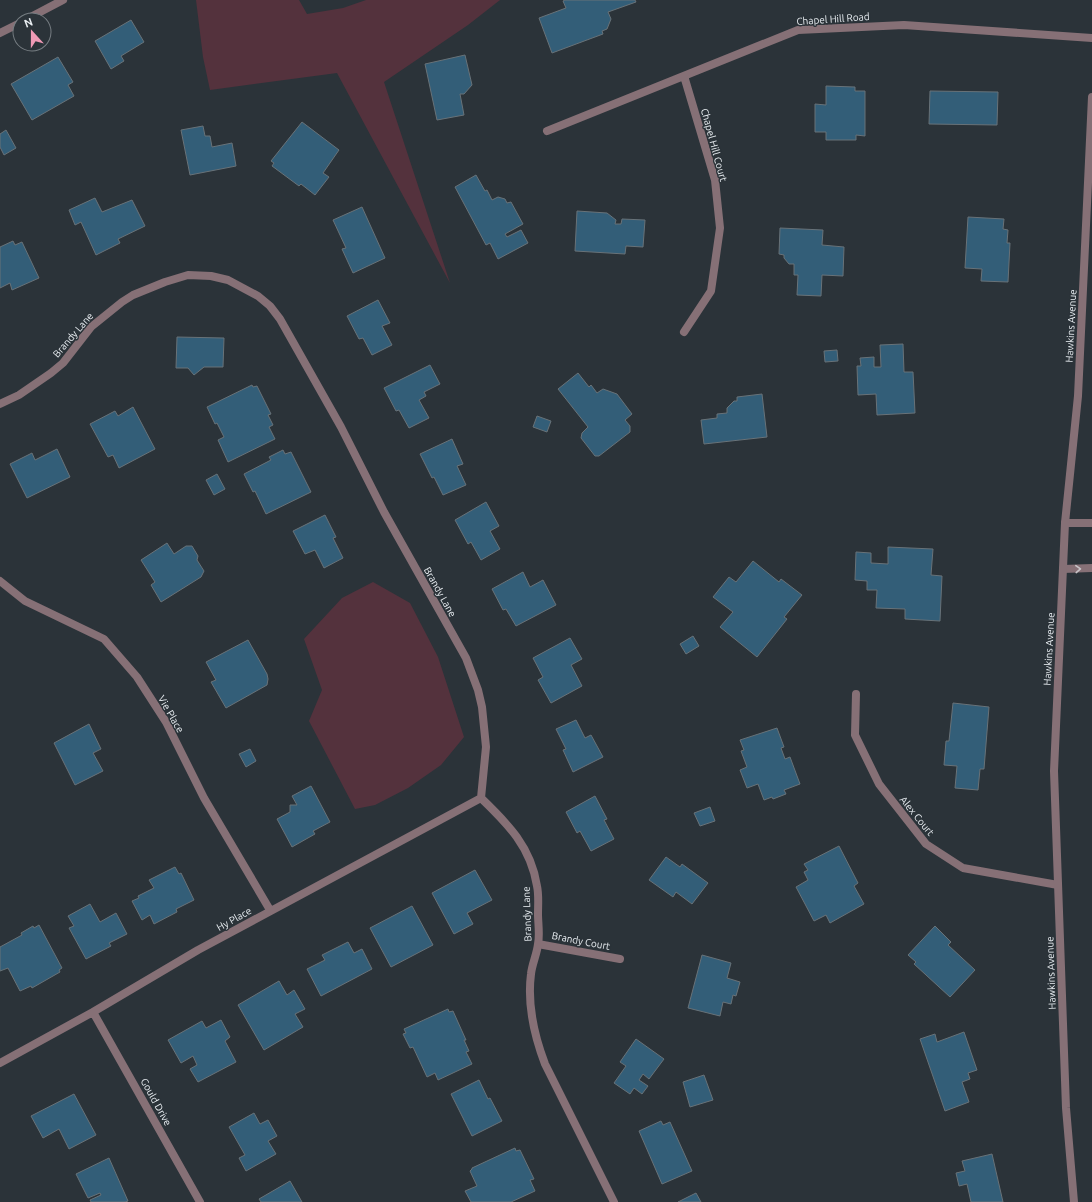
<svg xmlns="http://www.w3.org/2000/svg" width="1092" height="1202" viewBox="0 0 1092 1202" font-family="Ubuntu,sans-serif">
<rect width="100%" height="100%" fill="#2b3339"/>
<!-- green -->
<path fill="#54323d" d="M 196,0 L 299,0 L 307,14 L 343,8 L 366,0 L 500,0 L 468,25 L 384,82 L 450,283 L 337,73 L 210,90 L 203,57 Z
M 373,582 L 410,603 L 438,657 L 464,737 L 441,765 L 408,788 L 375,805 L 355,809 L 309,721 L 322,690 L 304,639 L 342,598 Z"/>
<!-- building -->
<path fill="#335e78" stroke="#687278" d="M 565,0 L 635,0 L 636,2 L 608,12 L 611,19 L 607,29 L 602,31 L 603,34 L 552,53 L 539,18 L 566,8 L 563,1 Z
M 131,20 L 144,42 L 121,56 L 124,61 L 111,69 L 95,41 Z
M 465,55 L 472,85 L 464,94 L 460,94 L 464,115 L 437,120 L 425,64 Z
M 58,57 L 73,82 L 68,85 L 74,96 L 32,120 L 11,84 Z
M 826,86 L 855,87 L 855,91 L 865,91 L 865,136 L 856,135 L 856,140 L 826,140 L 826,132 L 815,132 L 815,104 L 826,105 Z
M 930,91 L 998,92 L 997,125 L 929,124 Z
M 302,122 L 339,150 L 323,173 L 329,177 L 315,195 L 301,184 L 299,186 L 272,166 L 274,163 L 271,161 Z
M 203,126 L 205,136 L 210,136 L 212,147 L 232,143 L 236,166 L 190,175 L 181,130 Z
M 6,130 L 16,148 L 4,155 L 0,147 L 0,134 Z
M 476,175 L 485,191 L 487,190 L 492,200 L 498,197 L 505,199 L 507,203 L 511,202 L 523,224 L 505,234 L 507,237 L 521,230 L 528,243 L 498,259 L 490,243 L 486,245 L 455,187 Z
M 95,198 L 102,212 L 132,200 L 145,226 L 118,239 L 120,243 L 96,255 L 81,222 L 75,225 L 69,210 Z
M 362,207 L 385,258 L 353,273 L 342,249 L 346,248 L 333,220 Z
M 577,211 L 607,213 L 616,220 L 615,224 L 621,224 L 622,219 L 645,220 L 643,247 L 626,246 L 625,254 L 575,251 Z
M 968,217 L 1004,219 L 1003,229 L 1008,230 L 1007,243 L 1010,243 L 1008,282 L 981,281 L 982,269 L 965,268 Z
M 780,228 L 823,230 L 822,245 L 844,247 L 843,276 L 822,275 L 821,296 L 797,295 L 798,275 L 794,275 L 794,264 L 789,264 L 784,258 L 784,255 L 779,254 Z
M 13,241 L 15,245 L 22,242 L 39,278 L 12,290 L 10,283 L 0,288 L 0,247 Z
M 378,300 L 390,323 L 382,326 L 392,345 L 372,355 L 363,338 L 359,339 L 347,316 Z
M 177,337 L 224,338 L 223,367 L 204,367 L 194,375 L 188,368 L 176,368 Z
M 903,344 L 904,372 L 913,372 L 915,413 L 877,415 L 876,394 L 858,395 L 857,366 L 861,366 L 860,358 L 874,357 L 874,367 L 881,367 L 880,345 Z
M 837,350 L 838,361 L 825,362 L 824,351 Z
M 430,365 L 440,384 L 424,392 L 426,396 L 419,400 L 429,418 L 409,428 L 399,410 L 396,411 L 384,388 Z
M 578,373 L 589,387 L 591,385 L 597,393 L 603,389 L 617,394 L 632,414 L 625,420 L 630,426 L 630,432 L 599,456 L 595,456 L 581,438 L 582,433 L 588,427 L 558,389 Z
M 252,385 L 253,387 L 257,386 L 271,414 L 268,415 L 273,425 L 269,427 L 275,439 L 228,462 L 218,440 L 224,437 L 217,423 L 215,424 L 207,407 Z
M 762,394 L 767,437 L 704,444 L 701,420 L 717,418 L 717,414 L 727,413 L 727,408 L 734,401 L 737,401 L 737,397 Z
M 133,407 L 155,449 L 119,468 L 113,455 L 108,457 L 90,424 L 115,411 L 118,416 Z
M 537,416 L 551,421 L 547,432 L 533,427 Z
M 452,439 L 463,464 L 457,466 L 466,485 L 443,495 L 434,477 L 432,478 L 420,454 Z
M 57,449 L 70,477 L 27,498 L 10,464 L 32,453 L 35,460 Z
M 283,450 L 285,454 L 291,452 L 311,492 L 266,514 L 255,491 L 253,492 L 244,474 L 271,460 L 269,457 Z
M 217,474 L 225,489 L 214,495 L 206,480 Z
M 486,502 L 499,526 L 490,531 L 500,549 L 481,560 L 471,542 L 468,544 L 455,520 Z
M 325,515 L 336,537 L 333,538 L 343,558 L 324,568 L 315,550 L 305,554 L 293,531 Z
M 167,543 L 174,554 L 186,546 L 192,546 L 198,556 L 197,560 L 204,571 L 201,577 L 161,602 L 151,585 L 155,582 L 141,560 Z
M 888,547 L 933,549 L 931,575 L 942,576 L 940,621 L 905,619 L 905,609 L 876,608 L 877,590 L 867,590 L 867,581 L 855,580 L 856,552 L 871,553 L 871,563 L 888,564 Z
M 753,561 L 779,582 L 781,579 L 802,595 L 784,617 L 787,619 L 757,657 L 720,627 L 733,612 L 713,597 L 729,577 L 736,582 Z
M 523,572 L 530,587 L 543,580 L 556,605 L 516,626 L 506,609 L 503,610 L 492,589 Z
M 693,636 L 699,646 L 686,654 L 680,644 Z
M 570,638 L 582,659 L 571,665 L 582,686 L 551,703 L 538,680 L 543,677 L 533,658 Z
M 248,640 L 267,674 L 268,679 L 267,685 L 226,708 L 211,682 L 216,680 L 206,662 Z
M 953,703 L 989,707 L 984,769 L 980,769 L 978,790 L 955,788 L 957,766 L 944,765 L 946,741 L 949,741 Z
M 576,720 L 585,738 L 591,735 L 603,757 L 573,772 L 563,750 L 566,749 L 556,729 Z
M 89,724 L 101,749 L 93,753 L 103,771 L 75,785 L 54,743 Z
M 777,728 L 784,747 L 781,748 L 785,759 L 790,757 L 800,784 L 784,790 L 786,794 L 773,799 L 772,797 L 764,800 L 758,784 L 747,788 L 740,770 L 747,767 L 741,751 L 744,750 L 740,740 Z
M 250,749 L 256,761 L 246,767 L 239,754 Z
M 311,786 L 330,822 L 313,831 L 315,834 L 292,847 L 277,819 L 290,812 L 290,805 L 297,805 L 292,796 Z
M 595,796 L 607,819 L 604,820 L 614,839 L 591,851 L 580,831 L 577,833 L 566,812 Z
M 710,807 L 715,821 L 700,826 L 694,813 Z
M 839,846 L 858,883 L 854,886 L 864,904 L 830,923 L 826,915 L 814,921 L 796,887 L 808,880 L 804,872 L 808,870 L 804,864 Z
M 666,857 L 680,867 L 682,864 L 708,883 L 692,904 L 676,892 L 673,897 L 649,880 Z
M 175,867 L 179,874 L 181,873 L 194,900 L 176,909 L 177,912 L 154,924 L 150,915 L 142,920 L 132,901 L 139,898 L 138,896 L 154,888 L 149,880 Z
M 475,870 L 492,900 L 467,913 L 473,924 L 454,934 L 432,893 Z
M 90,904 L 100,922 L 116,913 L 127,934 L 109,943 L 111,946 L 86,959 L 69,928 L 74,926 L 68,916 Z
M 412,906 L 433,945 L 391,967 L 370,928 Z
M 39,925 L 62,968 L 59,970 L 60,972 L 32,988 L 31,986 L 20,991 L 8,968 L 0,971 L 0,947 L 22,935 L 21,933 L 33,926 L 34,928 Z
M 935,926 L 951,942 L 948,945 L 975,970 L 950,997 L 914,964 L 916,962 L 908,955 Z
M 348,942 L 354,953 L 362,949 L 372,969 L 321,996 L 307,969 L 325,960 L 322,955 Z
M 702,955 L 731,963 L 727,978 L 740,982 L 736,996 L 733,995 L 731,1004 L 723,1002 L 720,1016 L 688,1008 Z
M 279,981 L 287,995 L 294,990 L 305,1009 L 295,1014 L 303,1027 L 264,1050 L 238,1005 Z
M 448,1009 L 449,1012 L 453,1011 L 466,1040 L 464,1040 L 469,1051 L 466,1052 L 472,1064 L 438,1080 L 435,1073 L 427,1077 L 413,1047 L 410,1048 L 403,1034 L 406,1033 L 404,1029 Z
M 221,1020 L 230,1037 L 225,1041 L 236,1062 L 198,1082 L 190,1069 L 197,1065 L 193,1056 L 181,1063 L 168,1040 L 202,1021 L 206,1028 Z
M 964,1032 L 977,1070 L 968,1073 L 970,1079 L 962,1082 L 969,1102 L 945,1111 L 920,1039 L 935,1034 L 937,1042 Z
M 636,1039 L 664,1059 L 649,1079 L 643,1074 L 639,1080 L 648,1086 L 642,1094 L 634,1088 L 630,1094 L 614,1083 L 626,1066 L 620,1062 Z
M 704,1075 L 713,1100 L 690,1107 L 683,1082 Z
M 479,1080 L 488,1099 L 490,1098 L 502,1121 L 472,1136 L 451,1094 Z
M 74,1094 L 96,1135 L 69,1149 L 59,1129 L 43,1138 L 31,1116 Z
M 254,1113 L 260,1124 L 268,1120 L 277,1136 L 268,1141 L 276,1154 L 246,1171 L 239,1158 L 245,1155 L 229,1127 Z
M 661,1121 L 663,1125 L 670,1122 L 692,1171 L 662,1184 L 639,1131 Z
M 515,1148 L 516,1151 L 520,1150 L 534,1179 L 530,1180 L 535,1191 L 511,1202 L 471,1202 L 465,1191 L 477,1186 L 470,1171 L 472,1169 L 472,1168 Z
M 992,1154 L 1003,1202 L 971,1202 L 967,1184 L 959,1186 L 956,1173 L 965,1171 L 962,1161 Z
M 109,1158 L 128,1201 L 125,1202 L 91,1202 L 90,1200 L 101,1195 L 100,1193 L 88,1198 L 76,1174 Z
M 290,1181 L 302,1202 L 261,1202 L 259,1199 Z
M 696,1193 L 701,1202 L 678,1202 Z"/>
<g fill="none" stroke-linecap="round" stroke-linejoin="round">
<!-- minor -->
<path stroke="#867076" stroke-width="8" d="M 25,20 L 63,0
M 0,33 L 20,23
M 547,131 L 798,30 L 904,25 L 1092,38
M 684,332 L 711,291 L 720,228 L 715,180 L 684,76
M 0,404 L 19,395 L 51,373 L 63,363 L 91,327 L 122,302 L 133,295 L 165,282 L 188,275 L 211,276 L 228,280 L 258,296 L 270,306 L 280,319 L 341,427 L 384,512 L 466,658 L 478,690 L 482,707 L 486,747 L 481,798
M 1065,523 L 1092,523
M 1063,569 L 1092,568
M 0,581 L 25,601 L 104,639 L 137,677 L 166,722 L 204,798 L 270,910
M 856,694 L 855,735 L 879,784 L 926,844 L 963,868 L 1058,885
M 481,798 C 508,824 531,847 537,886 C 539,895 538,905 538,914 C 538,923 540,935 538,944 C 537,954 532,964 531,974 C 527,1005 534,1035 545,1064 L 614,1202
M 538,944 L 620,959
M 93,1012 L 200,1202
M 0,1063 L 93,1012 L 198,950 L 481,798"/>
<!-- tertiary -->
<path stroke="#867076" stroke-width="8" d="M 1074,1202 L 1066,1108 L 1054,771 L 1065,523 L 1078,396 L 1092,97"/>
</g>
<!-- one-way arrows -->
<defs><path id="oneway-chevron" d="M-2-3.5L2.5 0L-2 3.5" fill="none" stroke-width="1.6" stroke-linecap="round" stroke-linejoin="round"/></defs>
<use stroke="#c7c3c7" href="#oneway-chevron" transform="translate(1078 569) rotate(-3)"/>
<g text-anchor="middle" dominant-baseline="central" stroke-width="3" stroke-linejoin="round" paint-order="stroke">
<!-- street labels -->
<g font-size="10" fill="#eaeff3" stroke="#2b3339">
<text transform="translate(833 19) rotate(-4)">Chapel Hill Road</text>
<text transform="translate(714 145) rotate(75)">Chapel Hill Court</text>
<text transform="translate(1071 326) rotate(-87)">Hawkins Avenue</text>
<text transform="translate(73 335) rotate(-49)">Brandy Lane</text>
<text transform="translate(440 592) rotate(61)">Brandy Lane</text>
<text transform="translate(1049 649) rotate(-87)">Hawkins Avenue</text>
<text transform="translate(171 714) rotate(60)">Vie Place</text>
<text transform="translate(917 816) rotate(51)">Alex Court</text>
<text transform="translate(527 914) rotate(-92)">Brandy Lane</text>
<text transform="translate(234 919) rotate(-29)">Hy Place</text>
<text transform="translate(581 941) rotate(11)">Brandy Court</text>
<text transform="translate(1051 973) rotate(-92)">Hawkins Avenue</text>
<text transform="translate(156 1102) rotate(61)">Gould Drive</text>
</g>
</g>
<!-- north arrow -->
<g transform="translate(32 32) rotate(339)"><circle r="19" fill="#2b3339" stroke="#777e83"/>
<path d="M0-3L7 15L0 10L-7 15Z" fill="#f09ab6"/>
<text y="-6" font-size="11" font-weight="bold" text-anchor="middle" fill="#eaeff3">N</text>
</g>
</svg>
